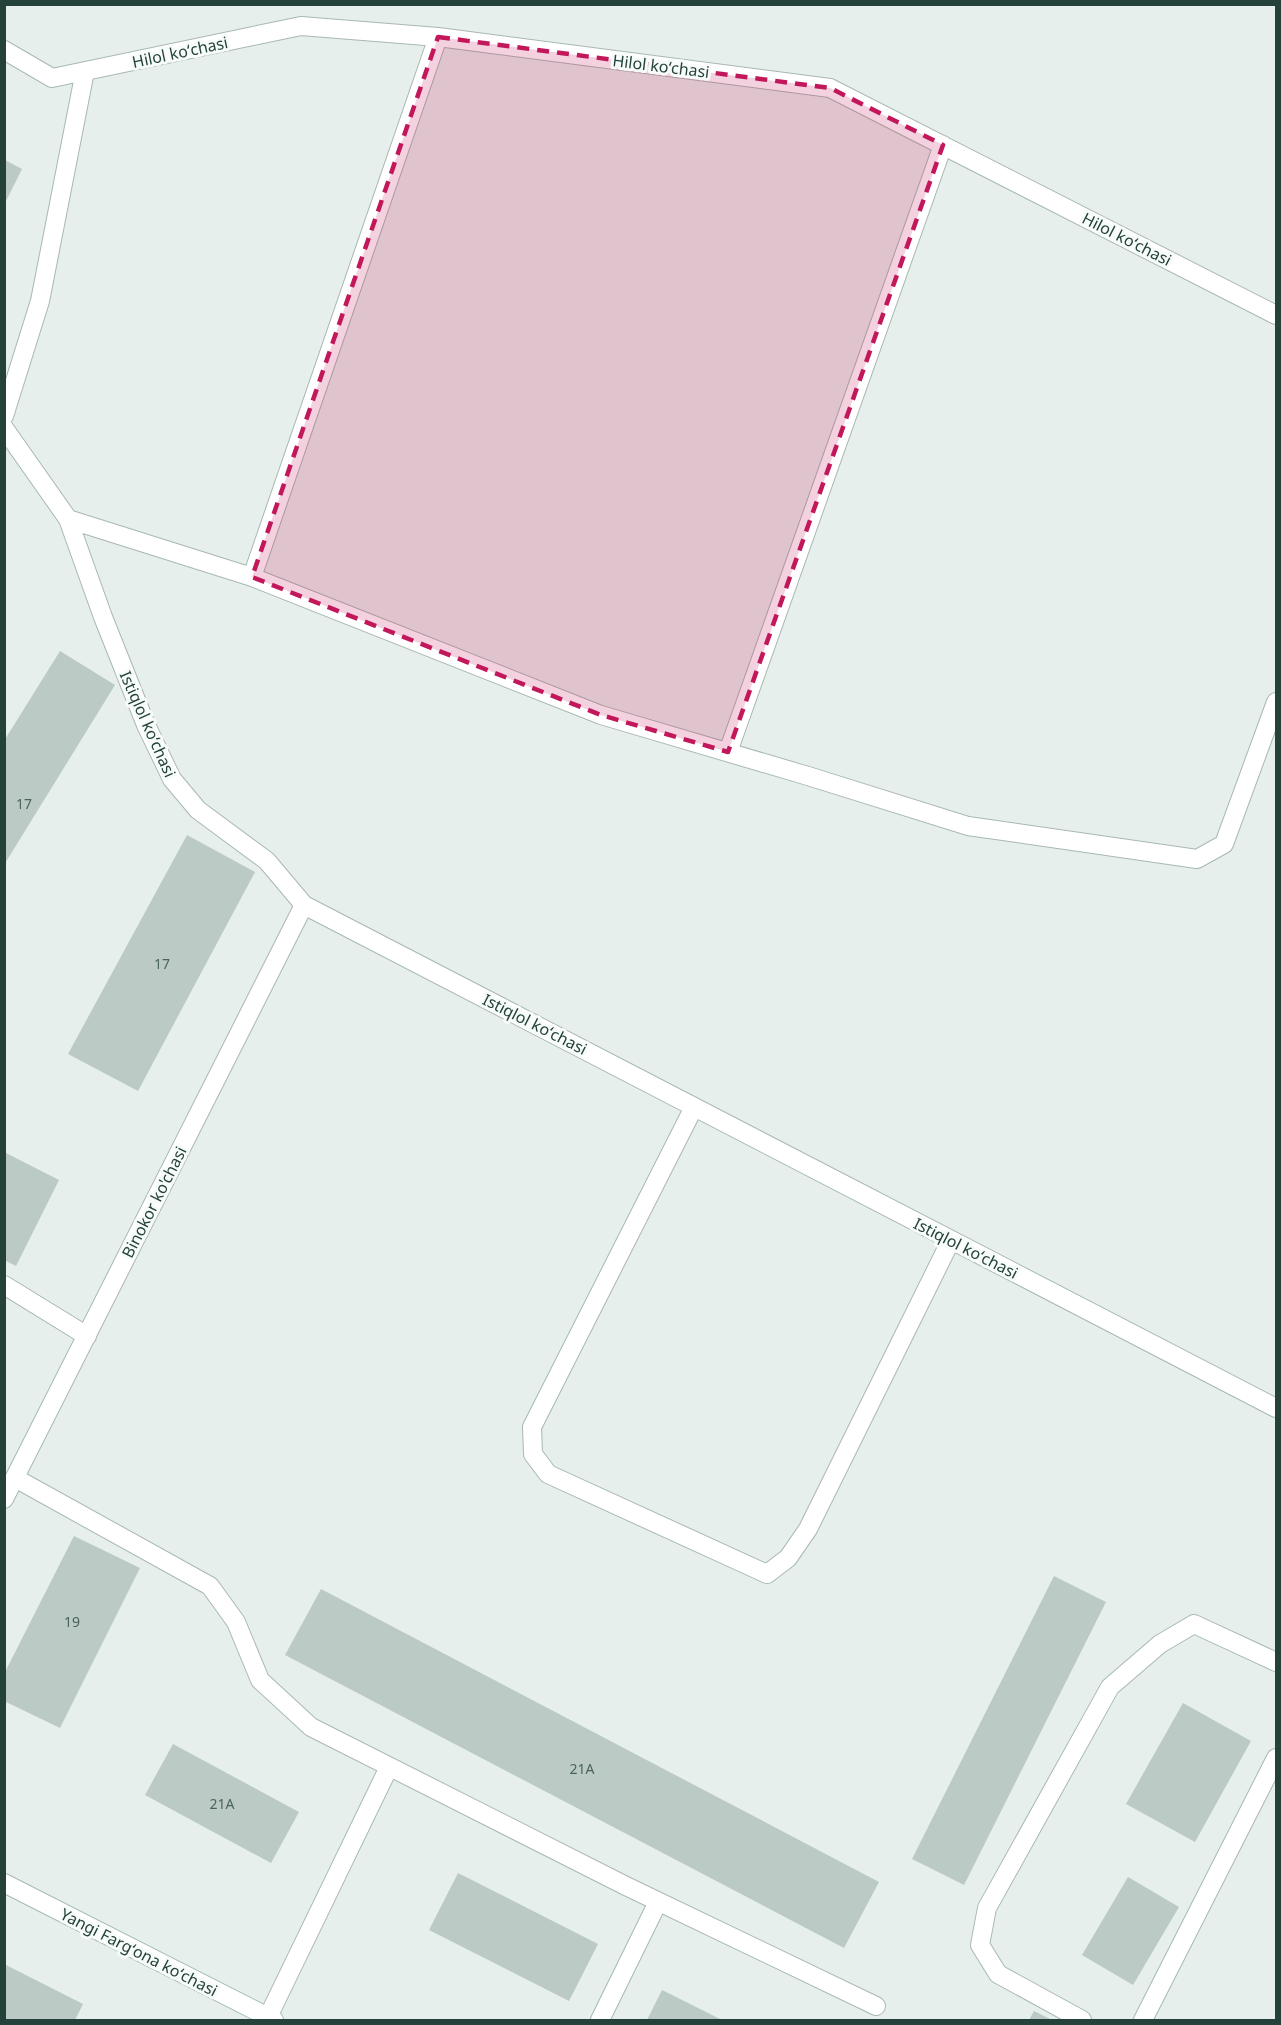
<svg xmlns="http://www.w3.org/2000/svg" width="1281" height="2025" viewBox="0 0 1281 2025" font-family="'Noto Sans',sans-serif">
<rect width="100%" height="100%" fill="#e6efeb"/>
<!-- building -->
<path fill="#bbcac4" d="M 5,160 L 22,169 L 5,203 Z
M 60,651 L 115,685 L 4,865 L 4,741 Z
M 187,835 L 255,872 L 138,1091 L 68,1054 Z
M 4,1152 L 59,1180 L 16,1266 L 4,1260 Z
M 74,1536 L 140,1568 L 60,1728 L 4,1701 L 4,1674 Z
M 1054,1576 L 1106,1602 L 964,1885 L 912,1859 Z
M 321,1589 L 879,1882 L 844,1948 L 285,1655 Z
M 1183,1703 L 1251,1741 L 1195,1842 L 1126,1804 Z
M 173,1744 L 299,1812 L 271,1863 L 145,1795 Z
M 458,1873 L 598,1944 L 569,2001 L 429,1930 Z
M 1128,1877 L 1179,1907 L 1133,1985 L 1082,1955 Z
M 4,1964 L 83,2004 L 75,2020 L 4,2020 Z
M 662,1990 L 722,2020 L 647,2020 Z
M 1034,2011 L 1052,2020 L 1029,2020 Z"/>
<g fill="none" stroke-linecap="round" stroke-linejoin="round">
<defs>
<path id="lane" d="M 694,1107 L 532,1427 L 533,1454 L 548,1474 L 767,1574 L 788,1558 L 808,1529 L 951,1240
M 4,1285 L 87,1336
M 15,1478 L 210,1586 L 236,1622 L 260,1680 L 311,1727 L 626,1886 L 876,2006
M 268,2017 L 389,1767
M 600,2020 L 658,1902
M 1082,2020 L 998,1974 L 980,1945 L 987,1908 L 1110,1687 L 1160,1644 L 1194,1624 L 1276,1662"/>
<path id="street" d="M 4,50 L 52,78 L 301,26 L 438,37 L 830,88 L 1276,315
M 4,416 L 40,301 L 85,71
M 4,428 L 68,519 L 103,617 L 146,725 L 172,779 L 198,810 L 267,861 L 304,905 L 1276,1408
M 68,519 L 252,577 L 601,715 L 808,776 L 968,826 L 1197,859 L 1224,844 L 1276,702
M 252,577 L 438,37
M 728,752 L 943,145
M 4,1499 L 304,905
M 1143,2020 L 1276,1758"/>
<path id="secondary" d="M 4,1883 L 274,2020"/>
</defs>
<!-- lane casing -->
<use href="#lane" stroke="#a8b8b2" stroke-width="20"/>
<!-- street casing -->
<use href="#street" stroke="#a8b8b2" stroke-width="20"/>
<!-- secondary casing -->
<use href="#secondary" stroke="#a4bbb3" stroke-width="20"/>
<!-- lane -->
<use href="#lane" stroke="#fff" stroke-width="18"/>
<!-- street -->
<use href="#street" stroke="#fff" stroke-width="18"/>
<!-- secondary -->
<use href="#secondary" stroke="#fff" stroke-width="18"/>
</g>
<!-- marked area -->
<path fill="#c2185b" fill-opacity="0.2" stroke="#c2185b" stroke-width="4.5" stroke-dasharray="12 8" stroke-linejoin="round" d="M 438,37 L 830,88 L 943,145 L 728,752 L 601,715 L 252,577 Z"/>
<g text-anchor="middle" dominant-baseline="central" stroke-width="6" stroke-linejoin="round" paint-order="stroke">
<!-- number labels -->
<g font-size="14" fill="#4a645c">
<text x="24" y="803">17</text>
<text x="162" y="963">17</text>
<text x="72" y="1621">19</text>
<text x="582" y="1768">21А</text>
<text x="222" y="1803">21А</text>
</g>
<!-- street labels -->
<g font-size="16" fill="#24423a" stroke="#f7fbf9">
<text transform="translate(180 52) rotate(-12)">Hilol koʻchasi</text>
<text transform="translate(661 66) rotate(7)">Hilol koʻchasi</text>
<text transform="translate(1127 239) rotate(27)">Hilol koʻchasi</text>
<text transform="translate(148 724) rotate(66)">Istiqlol koʻchasi</text>
<text transform="translate(535 1024) rotate(27)">Istiqlol koʻchasi</text>
<text transform="translate(154 1202) rotate(-63)">Binokor ko'chasi</text>
<text transform="translate(966 1248) rotate(27)">Istiqlol koʻchasi</text>
<text transform="translate(139 1952) rotate(27)">Yangi Fargʻona koʻchasi</text>
</g>
</g>
<!-- border -->
<rect width="1281" height="2025" fill="none" stroke="#24423a" stroke-width="12"/>
</svg>
